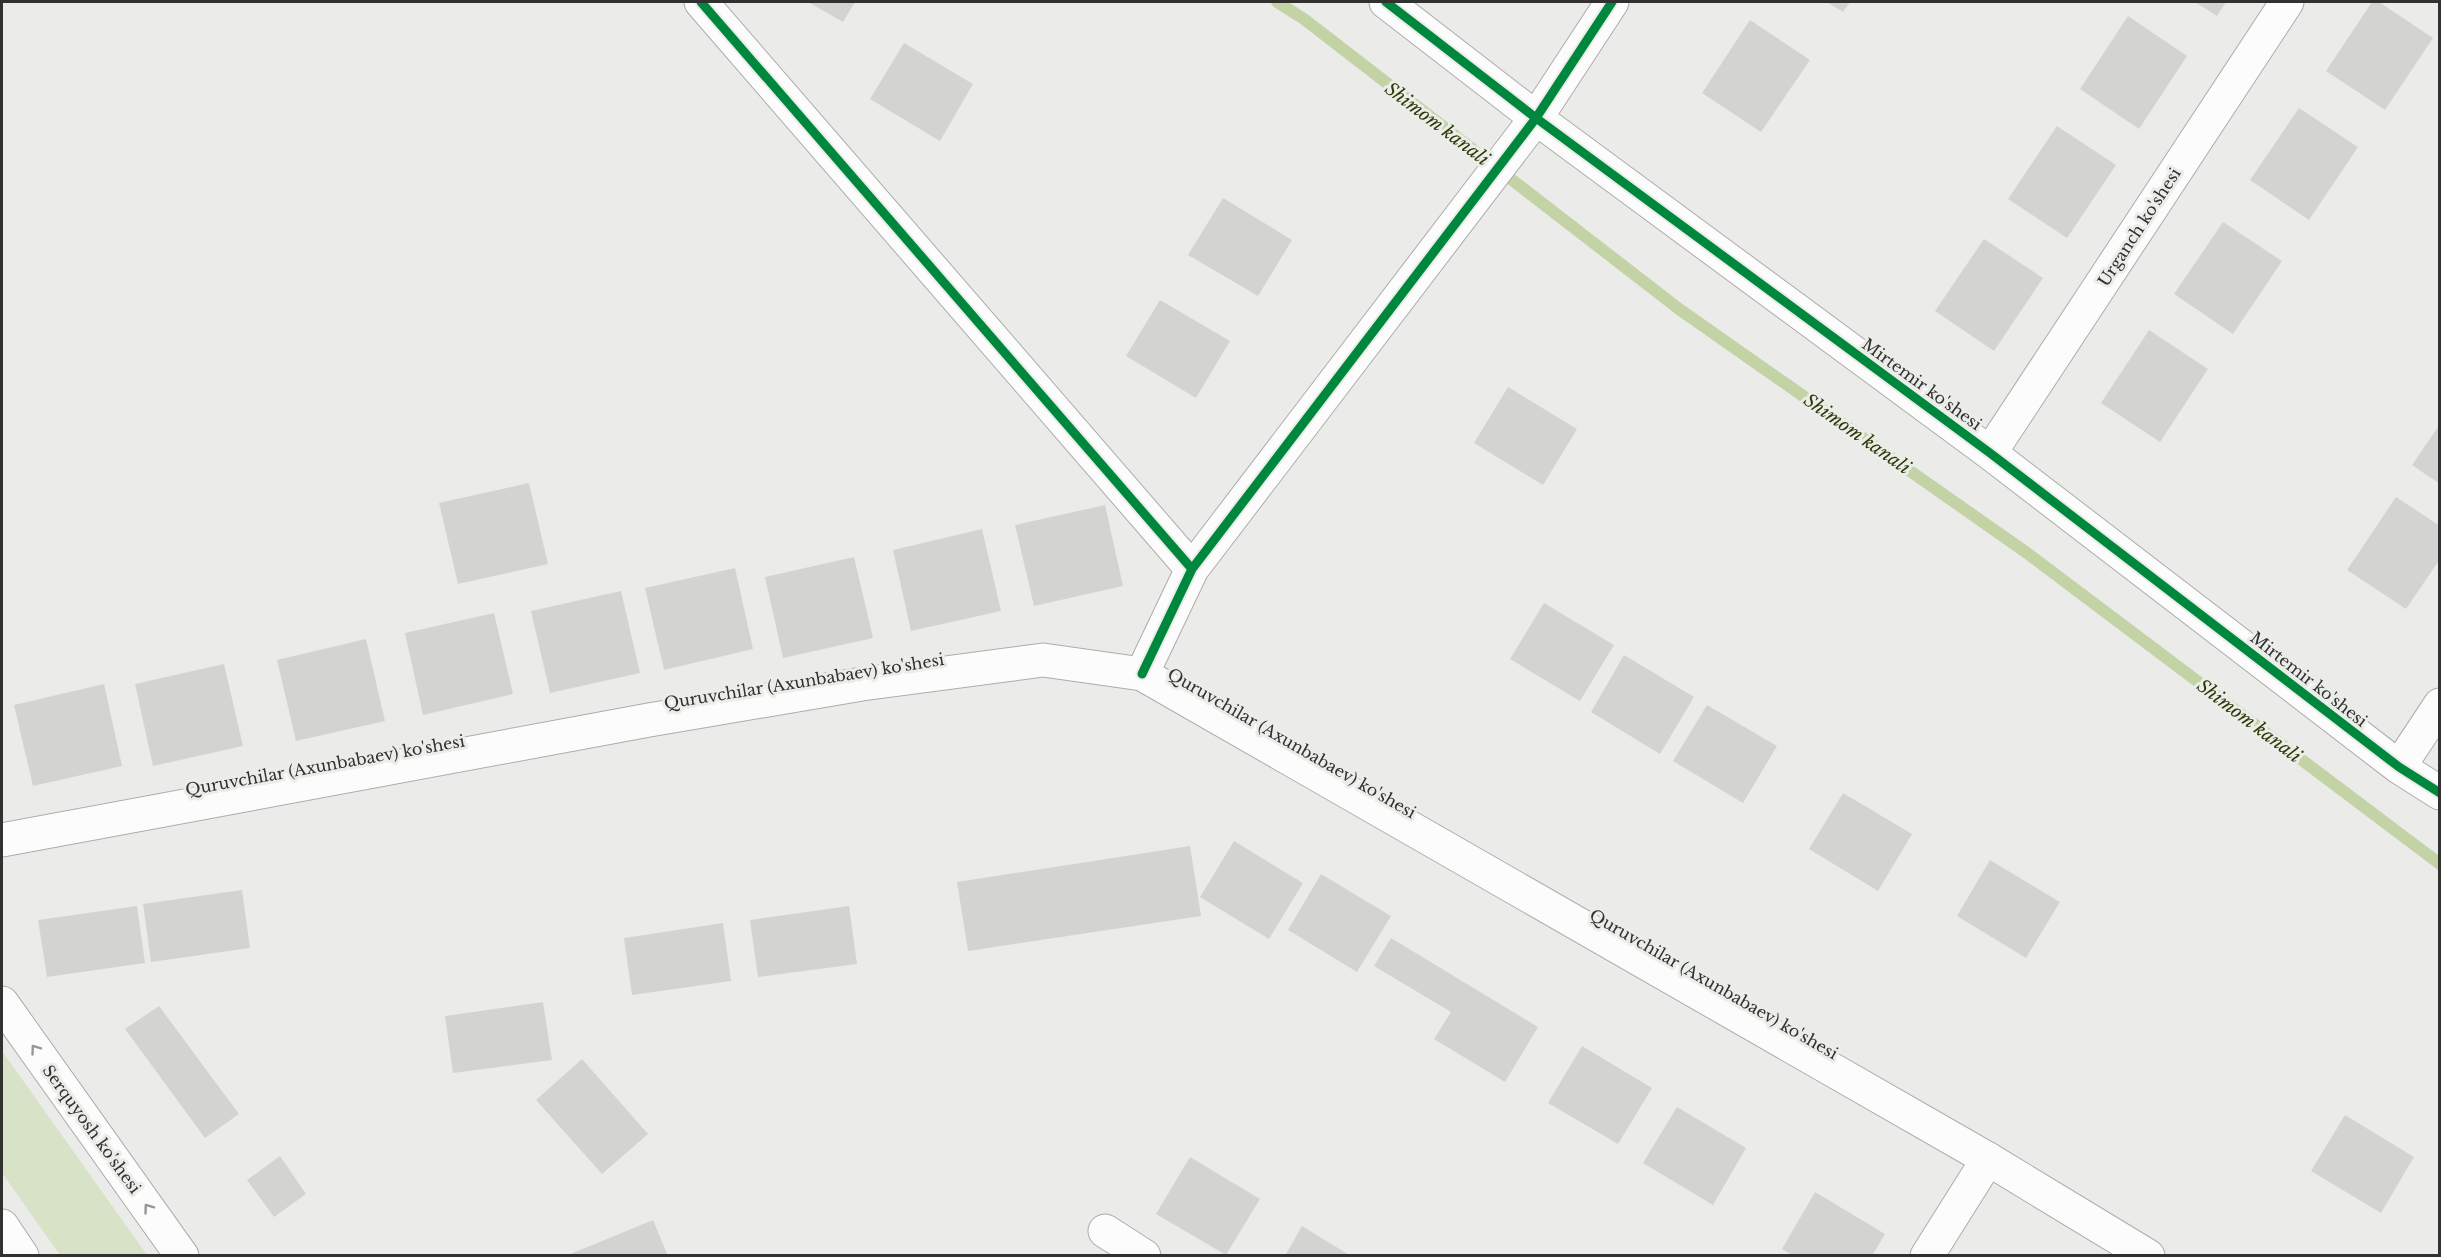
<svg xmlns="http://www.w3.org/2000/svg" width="2441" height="1257" viewBox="0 0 2441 1257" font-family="'Libre Baskerville',serif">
<rect width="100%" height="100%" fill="#ebecea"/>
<!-- grass -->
<path fill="#d8e2c7" d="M 2,1051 L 147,1255 L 60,1255 L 2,1173 Z"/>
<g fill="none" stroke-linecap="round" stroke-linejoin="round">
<!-- stream -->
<path stroke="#c3d3a5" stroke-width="12" d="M 1277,2 L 1304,19 L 1679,309 L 2027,553 L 2440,864"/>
</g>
<!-- building -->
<path fill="#d3d4d2" d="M 808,2 L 855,2 L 843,22 Z
M 1827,2 L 1850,2 L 1843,12 Z
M 2195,2 L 2226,2 L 2217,16 Z
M 2372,2 L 2379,2 L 2433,38 L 2385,110 L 2326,71 Z
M 2128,16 L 2187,56 L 2139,129 L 2080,89 Z
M 1750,20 L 1810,60 L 1761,132 L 1702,93 Z
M 904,43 L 973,84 L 940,141 L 870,99 Z
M 2299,108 L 2358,147 L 2309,220 L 2250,180 Z
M 2057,126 L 2116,165 L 2067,238 L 2008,199 Z
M 1223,198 L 1292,240 L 1258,296 L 1188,255 Z
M 2223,222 L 2282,261 L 2233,334 L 2174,294 Z
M 1984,239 L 2043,278 L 1994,351 L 1935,311 Z
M 1160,300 L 1230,341 L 1196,398 L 1126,356 Z
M 2149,330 L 2208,369 L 2160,442 L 2101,403 Z
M 1508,387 L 1577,429 L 1543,485 L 1474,443 Z
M 2440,424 L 2440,484 L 2412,465 Z
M 529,483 L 548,564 L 458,584 L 439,503 Z
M 2396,497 L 2440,526 L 2440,559 L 2406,609 L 2347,570 Z
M 1105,505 L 1123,586 L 1034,606 L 1015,525 Z
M 982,529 L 1001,611 L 911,631 L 893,550 Z
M 854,557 L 873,638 L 783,658 L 765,577 Z
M 735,568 L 753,649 L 664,670 L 645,588 Z
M 621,591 L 640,673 L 550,693 L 531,611 Z
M 1544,603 L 1614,645 L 1580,701 L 1510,659 Z
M 494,613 L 513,694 L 423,715 L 405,633 Z
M 366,639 L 385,721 L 296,741 L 277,660 Z
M 1624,655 L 1694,697 L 1660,754 L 1591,712 Z
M 224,664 L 243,746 L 153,766 L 135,684 Z
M 104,684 L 122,766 L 33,786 L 14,705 Z
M 1707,705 L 1777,746 L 1743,803 L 1673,761 Z
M 1843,793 L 1912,834 L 1878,891 L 1809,849 Z
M 1234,841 L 1303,883 L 1269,939 L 1200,897 Z
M 1190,846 L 1201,916 L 968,951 L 957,882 Z
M 1990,860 L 2060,902 L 2026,958 L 1957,916 Z
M 1321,874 L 1391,916 L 1357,972 L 1288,930 Z
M 242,890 L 250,948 L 151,962 L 143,904 Z
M 137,906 L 145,963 L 47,977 L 38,920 Z
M 849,906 L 857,964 L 758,977 L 750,920 Z
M 723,923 L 731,981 L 632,995 L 624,938 Z
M 1391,938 L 1538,1027 L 1505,1082 L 1434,1039 L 1451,1012 L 1374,966 Z
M 543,1002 L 552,1060 L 453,1073 L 445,1016 Z
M 159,1006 L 239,1114 L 205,1138 L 125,1029 Z
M 1582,1046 L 1652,1088 L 1618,1144 L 1548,1103 Z
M 582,1059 L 648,1134 L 602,1174 L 536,1100 Z
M 1677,1107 L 1746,1148 L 1713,1205 L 1643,1163 Z
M 2345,1115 L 2414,1157 L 2381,1213 L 2311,1171 Z
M 280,1156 L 306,1194 L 274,1217 L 247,1180 Z
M 1190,1157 L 1260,1199 L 1226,1255 L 1156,1214 Z
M 1815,1192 L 1885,1234 L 1872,1256 L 1793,1256 L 1782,1249 Z
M 653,1220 L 668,1256 L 568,1256 L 568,1255 Z
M 1302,1226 L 1351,1256 L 1285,1256 Z"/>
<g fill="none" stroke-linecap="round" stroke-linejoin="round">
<defs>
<path id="street" d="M 701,2 L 1192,569
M 1386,2 L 1536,118 L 1990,453 L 2399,767 L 2440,793
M 1990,453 L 2287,2
M 1142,674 L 1192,569 L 1536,118 L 1612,2
M 2399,767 L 2440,705
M 1105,1231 L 1144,1256
M 1927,1256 L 1988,1159"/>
<path id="secondary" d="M 2,840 L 649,720 L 862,684 L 1043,660 L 1142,674 L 1988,1159 L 2148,1256
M 2,1003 L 182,1256
M 2,1226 L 22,1256"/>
</defs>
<!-- street casing -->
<use href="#street" stroke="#acadab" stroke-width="35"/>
<!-- secondary casing -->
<use href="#secondary" stroke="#acadab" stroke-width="35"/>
<!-- street -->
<use href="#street" stroke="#fcfcfc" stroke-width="33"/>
<!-- secondary -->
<use href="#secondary" stroke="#fcfcfc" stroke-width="33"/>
<defs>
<path id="cycleway" d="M 701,2 L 1192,569
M 1386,2 L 1536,118 L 1990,453 L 2399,767 L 2440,793
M 1142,674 L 1192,569 L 1536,118 L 1612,2"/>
</defs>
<!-- cycleway casing -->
<use href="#cycleway" stroke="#ebede9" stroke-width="13"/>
<!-- cycleway -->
<use href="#cycleway" stroke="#00873e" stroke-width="9"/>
</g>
<!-- one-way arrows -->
<defs><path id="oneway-chevron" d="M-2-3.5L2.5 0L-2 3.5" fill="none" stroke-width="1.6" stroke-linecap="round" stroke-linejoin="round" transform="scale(1.5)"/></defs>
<g stroke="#969696">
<use href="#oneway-chevron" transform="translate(35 1049) rotate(-126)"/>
<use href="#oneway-chevron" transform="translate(148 1208) rotate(-126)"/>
</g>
<g text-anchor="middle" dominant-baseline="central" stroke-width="6" stroke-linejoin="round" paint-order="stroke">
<!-- street labels -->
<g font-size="16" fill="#313130" stroke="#ebede9">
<text transform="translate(2139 227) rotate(-57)">Urganch ko'shesi</text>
<text transform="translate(1922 384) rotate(36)">Mirtemir ko'shesi</text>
<text transform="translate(2309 679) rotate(38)">Mirtemir ko'shesi</text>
<text transform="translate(804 681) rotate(-9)">Quruvchilar (Axunbabaev) ko'shesi</text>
<text transform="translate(1292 743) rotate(30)">Quruvchilar (Axunbabaev) ko'shesi</text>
<text transform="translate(325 765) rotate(-10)">Quruvchilar (Axunbabaev) ko'shesi</text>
<text transform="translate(1714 984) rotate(30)">Quruvchilar (Axunbabaev) ko'shesi</text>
<text transform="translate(92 1129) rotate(54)">Serquyosh ko'shesi</text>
</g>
<!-- water labels -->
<g font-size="18" font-style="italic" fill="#2d3a0a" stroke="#ebede9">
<text transform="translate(1437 124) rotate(37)">Shimom kanali</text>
<text transform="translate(1857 434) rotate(35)">Shimom kanali</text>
<text transform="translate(2249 721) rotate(37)">Shimom kanali</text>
</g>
</g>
<!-- border -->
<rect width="2441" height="1257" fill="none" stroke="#313130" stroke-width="6"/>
</svg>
